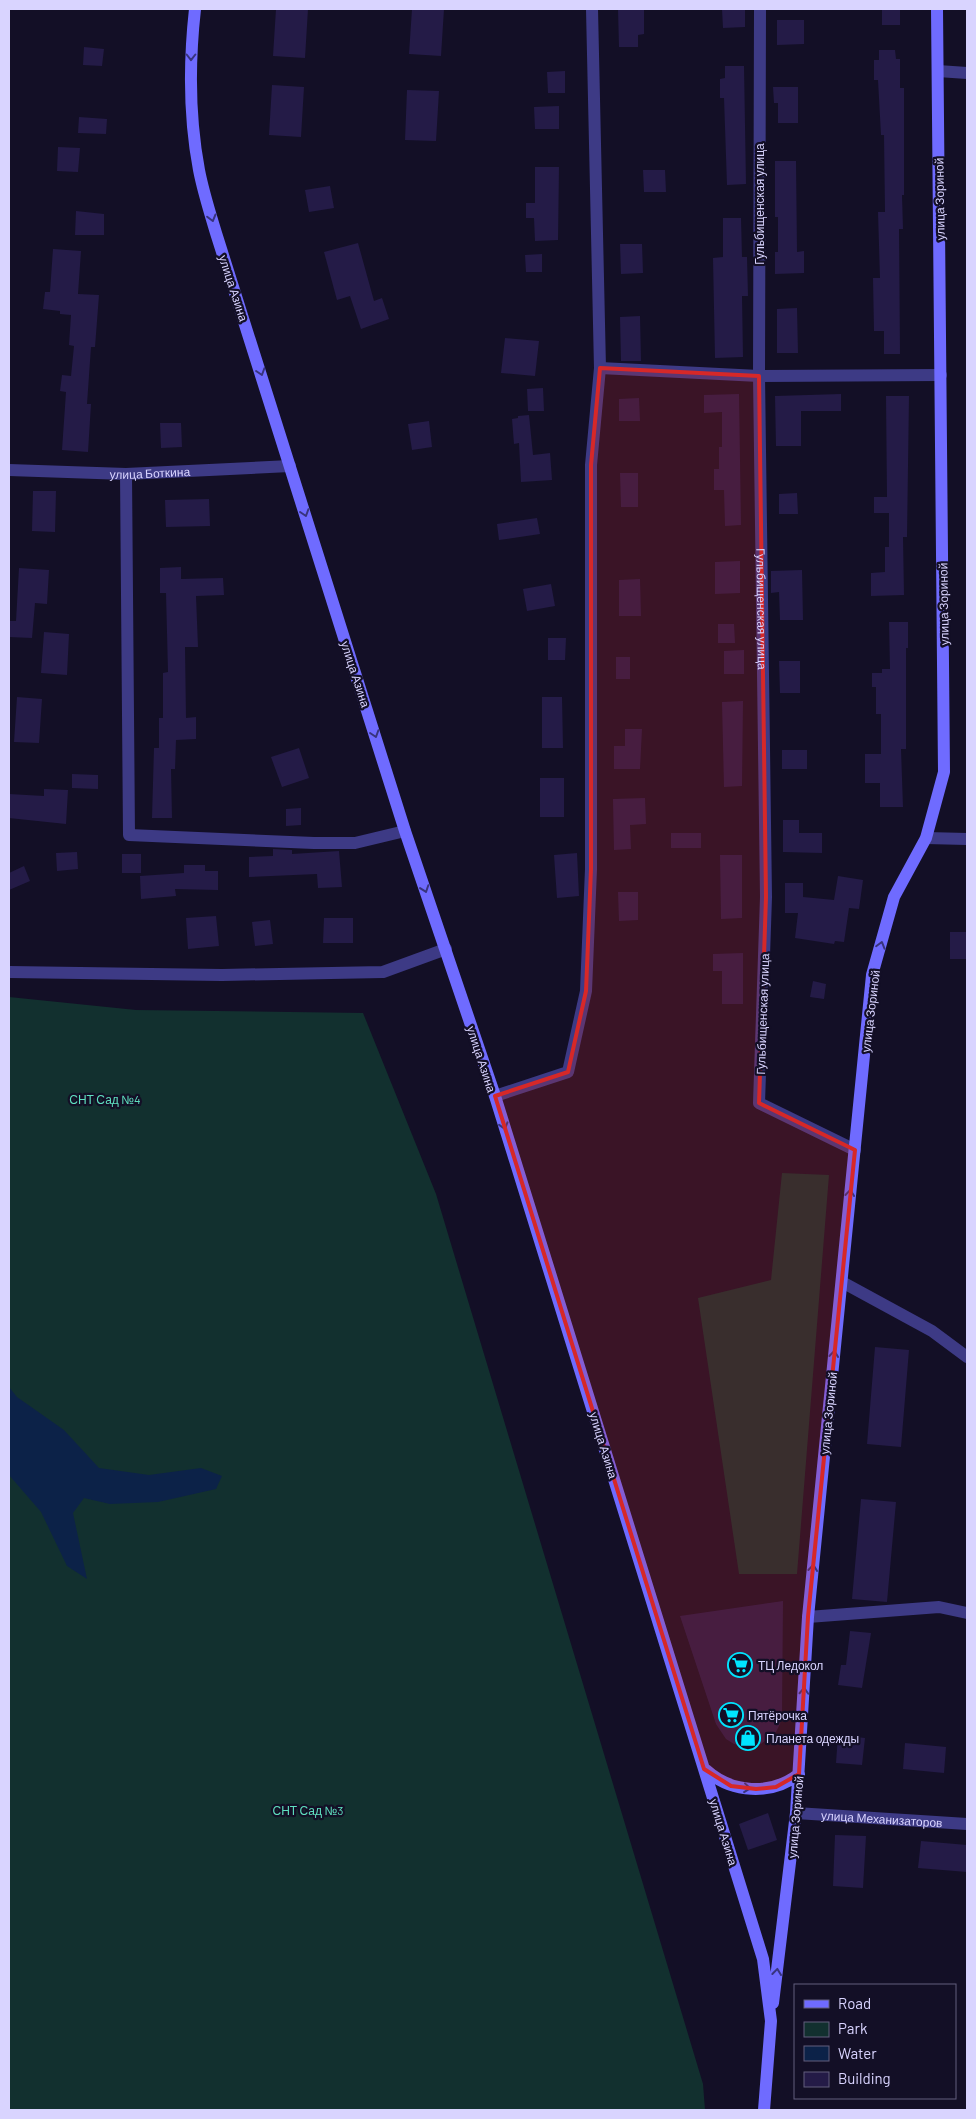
<svg xmlns="http://www.w3.org/2000/svg" width="976" height="2119" viewBox="0 0 976 2119" font-family="Barlow,sans-serif">
<rect width="100%" height="100%" fill="#130f26"/>
<!-- green -->
<path fill="#12302f" d="M 9,997 L 136,1010 L 363,1013 L 436,1194 L 703,2084 L 705,2110 L 9,2110 Z
M 782,1173 L 829,1175 L 797,1574 L 739,1574 L 698,1298 L 771,1280 Z"/>
<!-- water -->
<path fill="#0c2248" d="M 9,1387 L 17,1397 L 64,1430 L 99,1468 L 149,1475 L 201,1468 L 222,1476 L 216,1489 L 158,1502 L 110,1504 L 84,1498 L 73,1513 L 87,1579 L 67,1566 L 41,1512 L 9,1475 Z"/>
<!-- building -->
<path fill="#241b47" d="M 276,9 L 308,9 L 305,58 L 273,56 Z
M 412,9 L 444,9 L 441,56 L 409,54 Z
M 618,9 L 644,9 L 644,34 L 638,35 L 638,47 L 619,47 Z
M 722,9 L 745,9 L 745,27 L 723,28 Z
M 882,9 L 900,9 L 900,25 L 882,25 Z
M 777,20 L 804,20 L 804,44 L 777,45 Z
M 84,47 L 104,49 L 102,66 L 83,65 Z
M 879,50 L 895,50 L 896,59 L 900,59 L 900,88 L 904,88 L 904,195 L 902,195 L 903,229 L 899,229 L 900,354 L 884,354 L 884,331 L 874,331 L 873,278 L 880,278 L 878,212 L 885,212 L 884,135 L 881,135 L 878,80 L 874,80 L 874,60 L 879,60 Z
M 725,66 L 744,66 L 746,184 L 727,185 L 724,98 L 720,98 L 720,79 L 725,78 Z
M 565,71 L 565,93 L 548,93 L 547,72 Z
M 272,85 L 304,87 L 301,137 L 269,135 Z
M 773,87 L 798,87 L 798,123 L 778,123 L 778,103 L 774,103 Z
M 407,90 L 439,91 L 436,141 L 405,140 Z
M 559,106 L 559,129 L 535,129 L 534,107 Z
M 79,117 L 107,119 L 106,134 L 78,133 Z
M 58,147 L 80,148 L 78,172 L 57,171 Z
M 775,161 L 796,161 L 797,252 L 804,251 L 804,273 L 775,274 L 775,252 L 778,252 L 778,217 L 775,217 Z
M 535,167 L 559,167 L 558,240 L 535,241 L 534,218 L 526,218 L 526,203 L 535,203 Z
M 643,170 L 665,170 L 666,192 L 644,192 Z
M 330,186 L 334,208 L 309,212 L 305,190 Z
M 76,211 L 104,214 L 104,235 L 75,235 Z
M 723,218 L 741,218 L 742,257 L 747,257 L 748,296 L 742,296 L 743,357 L 715,358 L 713,258 L 723,257 Z
M 358,243 L 374,301 L 382,298 L 389,319 L 361,329 L 350,296 L 337,300 L 324,252 Z
M 620,244 L 642,244 L 643,273 L 621,274 Z
M 53,249 L 81,251 L 78,294 L 99,295 L 95,347 L 91,347 L 87,404 L 91,404 L 88,452 L 62,450 L 66,392 L 60,391 L 62,375 L 71,376 L 74,346 L 69,345 L 71,315 L 60,314 L 60,311 L 43,309 L 45,292 L 50,292 Z
M 542,254 L 542,272 L 526,272 L 525,255 Z
M 797,308 L 798,353 L 777,353 L 777,309 Z
M 640,316 L 641,361 L 621,361 L 620,317 Z
M 505,338 L 539,341 L 535,376 L 501,373 Z
M 543,388 L 544,411 L 528,411 L 527,389 Z
M 739,394 L 741,525 L 725,526 L 724,490 L 714,490 L 714,469 L 719,469 L 719,447 L 722,447 L 722,412 L 704,413 L 704,395 Z
M 841,394 L 841,411 L 801,411 L 801,446 L 776,446 L 775,396 Z
M 886,396 L 909,396 L 907,537 L 903,537 L 904,595 L 871,596 L 871,573 L 885,572 L 885,547 L 889,547 L 889,513 L 874,513 L 874,497 L 887,497 Z
M 639,398 L 640,421 L 619,421 L 619,399 Z
M 529,415 L 533,455 L 550,453 L 552,480 L 521,482 L 519,443 L 514,444 L 512,419 L 518,418 L 518,416 Z
M 429,421 L 432,447 L 412,450 L 408,424 Z
M 160,423 L 181,423 L 182,447 L 161,448 Z
M 620,473 L 638,473 L 638,507 L 621,507 Z
M 33,491 L 56,491 L 55,532 L 32,531 Z
M 797,493 L 798,514 L 779,514 L 779,494 Z
M 209,499 L 210,526 L 166,527 L 165,500 Z
M 537,518 L 540,534 L 499,540 L 497,524 Z
M 740,561 L 740,593 L 715,594 L 715,562 Z
M 181,567 L 181,579 L 223,578 L 224,595 L 196,596 L 198,647 L 185,647 L 186,718 L 196,717 L 196,739 L 176,740 L 175,769 L 171,769 L 172,818 L 152,818 L 154,748 L 159,748 L 159,718 L 163,718 L 163,673 L 168,672 L 166,593 L 160,593 L 160,568 Z
M 19,568 L 49,570 L 47,604 L 35,603 L 32,638 L 9,637 L 9,621 L 16,621 Z
M 802,570 L 803,620 L 780,620 L 779,592 L 771,593 L 771,571 Z
M 640,579 L 641,616 L 619,616 L 619,580 Z
M 551,584 L 555,606 L 527,611 L 523,589 Z
M 889,622 L 908,622 L 908,648 L 906,648 L 906,749 L 901,749 L 903,807 L 880,807 L 880,783 L 865,783 L 865,754 L 881,754 L 881,714 L 876,714 L 876,687 L 872,687 L 872,673 L 882,673 L 882,669 L 890,669 Z
M 718,624 L 734,624 L 735,643 L 718,643 Z
M 44,632 L 69,634 L 67,675 L 41,673 Z
M 548,638 L 566,638 L 565,660 L 548,660 Z
M 744,650 L 744,674 L 724,674 L 724,651 Z
M 616,657 L 630,657 L 630,679 L 616,679 Z
M 779,661 L 800,661 L 800,693 L 780,693 Z
M 17,697 L 42,699 L 39,743 L 14,742 Z
M 542,697 L 562,697 L 563,748 L 542,748 Z
M 743,701 L 742,786 L 724,787 L 722,702 Z
M 625,729 L 642,729 L 640,769 L 614,769 L 614,746 L 625,746 Z
M 299,748 L 309,778 L 282,787 L 271,757 Z
M 782,750 L 807,750 L 807,769 L 782,769 Z
M 72,774 L 98,775 L 98,789 L 72,788 Z
M 540,778 L 564,778 L 564,817 L 540,817 Z
M 44,789 L 68,790 L 66,824 L 9,818 L 9,794 L 44,796 Z
M 645,798 L 646,824 L 630,825 L 631,849 L 614,850 L 613,799 Z
M 301,808 L 301,825 L 286,826 L 286,809 Z
M 783,820 L 799,820 L 799,833 L 822,833 L 822,853 L 783,852 Z
M 671,833 L 701,833 L 701,848 L 671,848 Z
M 273,849 L 292,850 L 292,854 L 339,851 L 342,887 L 318,888 L 317,874 L 249,877 L 249,857 L 273,856 Z
M 77,852 L 78,869 L 57,871 L 56,853 Z
M 577,853 L 579,896 L 557,898 L 554,855 Z
M 122,854 L 141,854 L 141,873 L 122,873 Z
M 720,855 L 742,855 L 742,918 L 721,919 Z
M 184,865 L 205,865 L 205,871 L 218,871 L 218,890 L 175,889 L 176,896 L 141,899 L 140,876 L 184,873 Z
M 24,866 L 30,881 L 9,890 L 9,873 Z
M 838,876 L 863,880 L 859,909 L 849,908 L 844,942 L 835,941 L 834,944 L 795,938 L 798,913 L 785,913 L 785,883 L 803,883 L 803,897 L 834,900 Z
M 618,892 L 638,892 L 638,920 L 619,921 Z
M 216,916 L 219,946 L 188,949 L 186,918 Z
M 324,918 L 353,918 L 353,943 L 323,943 Z
M 270,920 L 273,944 L 255,946 L 252,922 Z
M 950,932 L 967,932 L 967,959 L 950,959 Z
M 743,953 L 743,1004 L 722,1004 L 722,971 L 713,971 L 713,954 Z
M 813,981 L 826,984 L 824,999 L 810,997 Z
M 875,1347 L 909,1350 L 901,1447 L 867,1444 Z
M 861,1499 L 896,1502 L 887,1602 L 852,1599 Z
M 783,1601 L 782,1715 L 780,1724 L 776,1732 L 761,1744 L 743,1746 L 734,1744 L 726,1739 L 716,1724 L 680,1616 Z
M 850,1631 L 871,1633 L 862,1688 L 838,1685 L 841,1665 L 846,1665 Z
M 838,1735 L 865,1738 L 862,1765 L 836,1763 Z
M 905,1743 L 946,1747 L 944,1773 L 903,1769 Z
M 768,1813 L 777,1840 L 748,1850 L 739,1824 Z
M 835,1835 L 866,1836 L 863,1888 L 833,1886 Z
M 921,1841 L 967,1845 L 967,1872 L 918,1868 Z"/>
<g fill="none" stroke-linecap="round" stroke-linejoin="round">
<!-- street -->
<g stroke="#3d3a85" stroke-width="12">
<path id="s1" d="M 760,9 L 759,376 L 766,897 L 759,1103 L 855,1150"/>
<path d="M 938,71 L 967,73"/>
<path d="M 600,368 L 759,376 L 941,375"/>
<path id="s2" d="M 9,470 L 126,474 L 290,466"/>
<path d="M 126,474 L 129,835 L 314,843 L 355,843 L 405,831"/>
<path d="M 926,838 L 967,839"/>
<path d="M 9,972 L 222,975 L 383,972 L 446,949"/>
<path d="M 495,1096 L 568,1072 L 586,991 L 591,869 L 591,465 L 600,368 L 592,9"/>
<path d="M 842,1282 L 932,1331 L 967,1357"/>
<path d="M 808,1617 L 939,1607 L 967,1613"/>
<path id="s3" d="M 796,1813 L 967,1824"/>
</g>
<!-- secondary -->
<path stroke="#6f6bff" stroke-width="12" d="M 195,9 C 189,63 189,117 199,170 C 203,191 210,213 216,233 L 405,831 L 495,1096 L 763,1959 L 771,2021 L 764,2110
M 706,1770 C 731,1793 771,1796 799,1774
M 773,2003 L 796,1813 L 808,1617 L 872,975 L 894,897 L 926,838 L 944,772 L 937,9"/>
</g>
<!-- one-way arrows -->
<defs><path id="oneway-chevron" d="M-2-3.5L2.5 0L-2 3.5" fill="none" stroke-width="1.6" stroke-linecap="round" stroke-linejoin="round" transform="scale(1.25)"/></defs>
<g stroke="#38347d">
<use href="#oneway-chevron" transform="translate(191 57) rotate(90)"/>
<use href="#oneway-chevron" transform="translate(212 218) rotate(75)"/>
<use href="#oneway-chevron" transform="translate(261 372) rotate(72)"/>
<use href="#oneway-chevron" transform="translate(305 513) rotate(72)"/>
<use href="#oneway-chevron" transform="translate(375 734) rotate(72)"/>
<use href="#oneway-chevron" transform="translate(425 889) rotate(71)"/>
<use href="#oneway-chevron" transform="translate(881 945) rotate(-74)"/>
<use href="#oneway-chevron" transform="translate(504 1126) rotate(73)"/>
<use href="#oneway-chevron" transform="translate(850 1193) rotate(-84)"/>
<use href="#oneway-chevron" transform="translate(834 1354) rotate(-84)"/>
<use href="#oneway-chevron" transform="translate(813 1568) rotate(-84)"/>
<use href="#oneway-chevron" transform="translate(804 1691) rotate(-87)"/>
<use href="#oneway-chevron" transform="translate(747 1788) rotate(6)"/>
<use href="#oneway-chevron" transform="translate(777 1972) rotate(-83)"/>
</g>
<!-- marked area -->
<path fill="#d62828" fill-opacity="0.2" stroke="#d62828" stroke-width="4" stroke-linejoin="round" d="M 600,368 L 759,376 L 766,897 L 759,1103 L 855,1150 L 808,1617 L 799,1774 L 776,1787 L 756,1789 L 731,1786 L 704,1769 L 495,1096 L 568,1072 L 586,991 L 591,869 L 591,465 Z"/>
<!-- icons -->
<defs>
<symbol id="supermarket-ring" viewBox="-11 -11 22 22"><circle r="9.5" fill="#130f26" stroke="#00e5ff" stroke-width="1.5"/><path d="M-6-5.5h2.5l.6 2H6L4.5 2H-2.5L-4.4-4H-6ZM-1.5 3.2a1.3 1.3 0 1 0 .1 0ZM3 3.2a1.3 1.3 0 1 0 .1 0Z" fill="#00e5ff"/></symbol>
<symbol id="shop-ring" viewBox="-11 -11 22 22"><circle r="9.5" fill="#130f26" stroke="#00e5ff" stroke-width="1.5"/><path d="M-5-2.5h2.3a2.7 3.5 0 0 1 5.4 0H5L5.5 6h-11ZM-1.5-2.5h3a1.5 2.3 0 0 0-3 0Z" fill="#00e5ff"/></symbol>
</defs>
<g fill-rule="evenodd">
<use href="#supermarket-ring" x="726" y="1651" width="28" height="28"/>
<use href="#supermarket-ring" x="717" y="1701" width="28" height="28"/>
<use href="#shop-ring" x="734" y="1724" width="28" height="28"/>
</g>
<g text-anchor="middle" dominant-baseline="central" stroke-width="4.5" stroke-linejoin="round" paint-order="stroke">
<!-- street labels -->
<g font-size="12" fill="#d9d4ff" stroke="#130f26">
<text transform="translate(939 199) rotate(-91)">улица Зориной</text>
<text transform="translate(759 204) rotate(-90)">Гульбищенская улица</text>
<text transform="translate(234 288) rotate(72)">улица Азина</text>
<text stroke="none"><textPath href="#s2" startOffset="141">улица Боткина</textPath></text>
<text transform="translate(943 604) rotate(-91)">улица Зориной</text>
<text stroke="none"><textPath href="#s1" startOffset="600">Гульбищенская улица</textPath></text>
<text transform="translate(356 674) rotate(72)">улица Азина</text>
<text transform="translate(870 1011) rotate(-83)">улица Зориной</text>
<text transform="translate(762 1014) rotate(-88)">Гульбищенская улица</text>
<text transform="translate(482 1059) rotate(72)">улица Азина</text>
<text transform="translate(828 1413) rotate(-84)">улица Зориной</text>
<text transform="translate(604 1445) rotate(73)">улица Азина</text>
<text transform="translate(795 1817) rotate(-85)">улица Зориной</text>
<text stroke="none"><textPath href="#s3" startOffset="86">улица Механизаторов</textPath></text>
<text transform="translate(724 1832) rotate(73)">улица Азина</text>
</g>
<!-- park labels -->
<g font-size="12" fill="#5fe0c0" stroke="#130f26">
<text x="105" y="1099">СНТ Сад №4</text>
<text x="308" y="1810">СНТ Сад №3</text>
</g>
<!-- poi labels -->
<g font-size="12" fill="#d9d4ff" stroke="#130f26" text-anchor="start">
<text x="758" y="1665">ТЦ Ледокол</text>
<text x="748" y="1715">Пятёрочка</text>
<text x="766" y="1738">Планета одежды</text>
</g>
</g>
<!-- border -->
<rect width="976" height="2119" fill="none" stroke="#d9d4ff" stroke-width="20"/>
<!-- legend -->
<rect x="794" y="1984" width="162" height="115" fill="#130f26" stroke="#625e7d"/>
<rect x="804" y="2000" width="25" height="8" fill="#6f6bff" stroke="#625e7d"/>
<text x="838" y="2009" font-size="15" fill="#d9d4ff">Road</text>
<rect x="804" y="2022" width="25" height="15" fill="#12302f" stroke="#625e7d"/>
<text x="838" y="2034" font-size="15" fill="#d9d4ff">Park</text>
<rect x="804" y="2046" width="25" height="15" fill="#0c2248" stroke="#625e7d"/>
<text x="838" y="2059" font-size="15" fill="#d9d4ff">Water</text>
<rect x="804" y="2072" width="25" height="15" fill="#241b47" stroke="#625e7d"/>
<text x="838" y="2084" font-size="15" fill="#d9d4ff">Building</text>
</svg>
